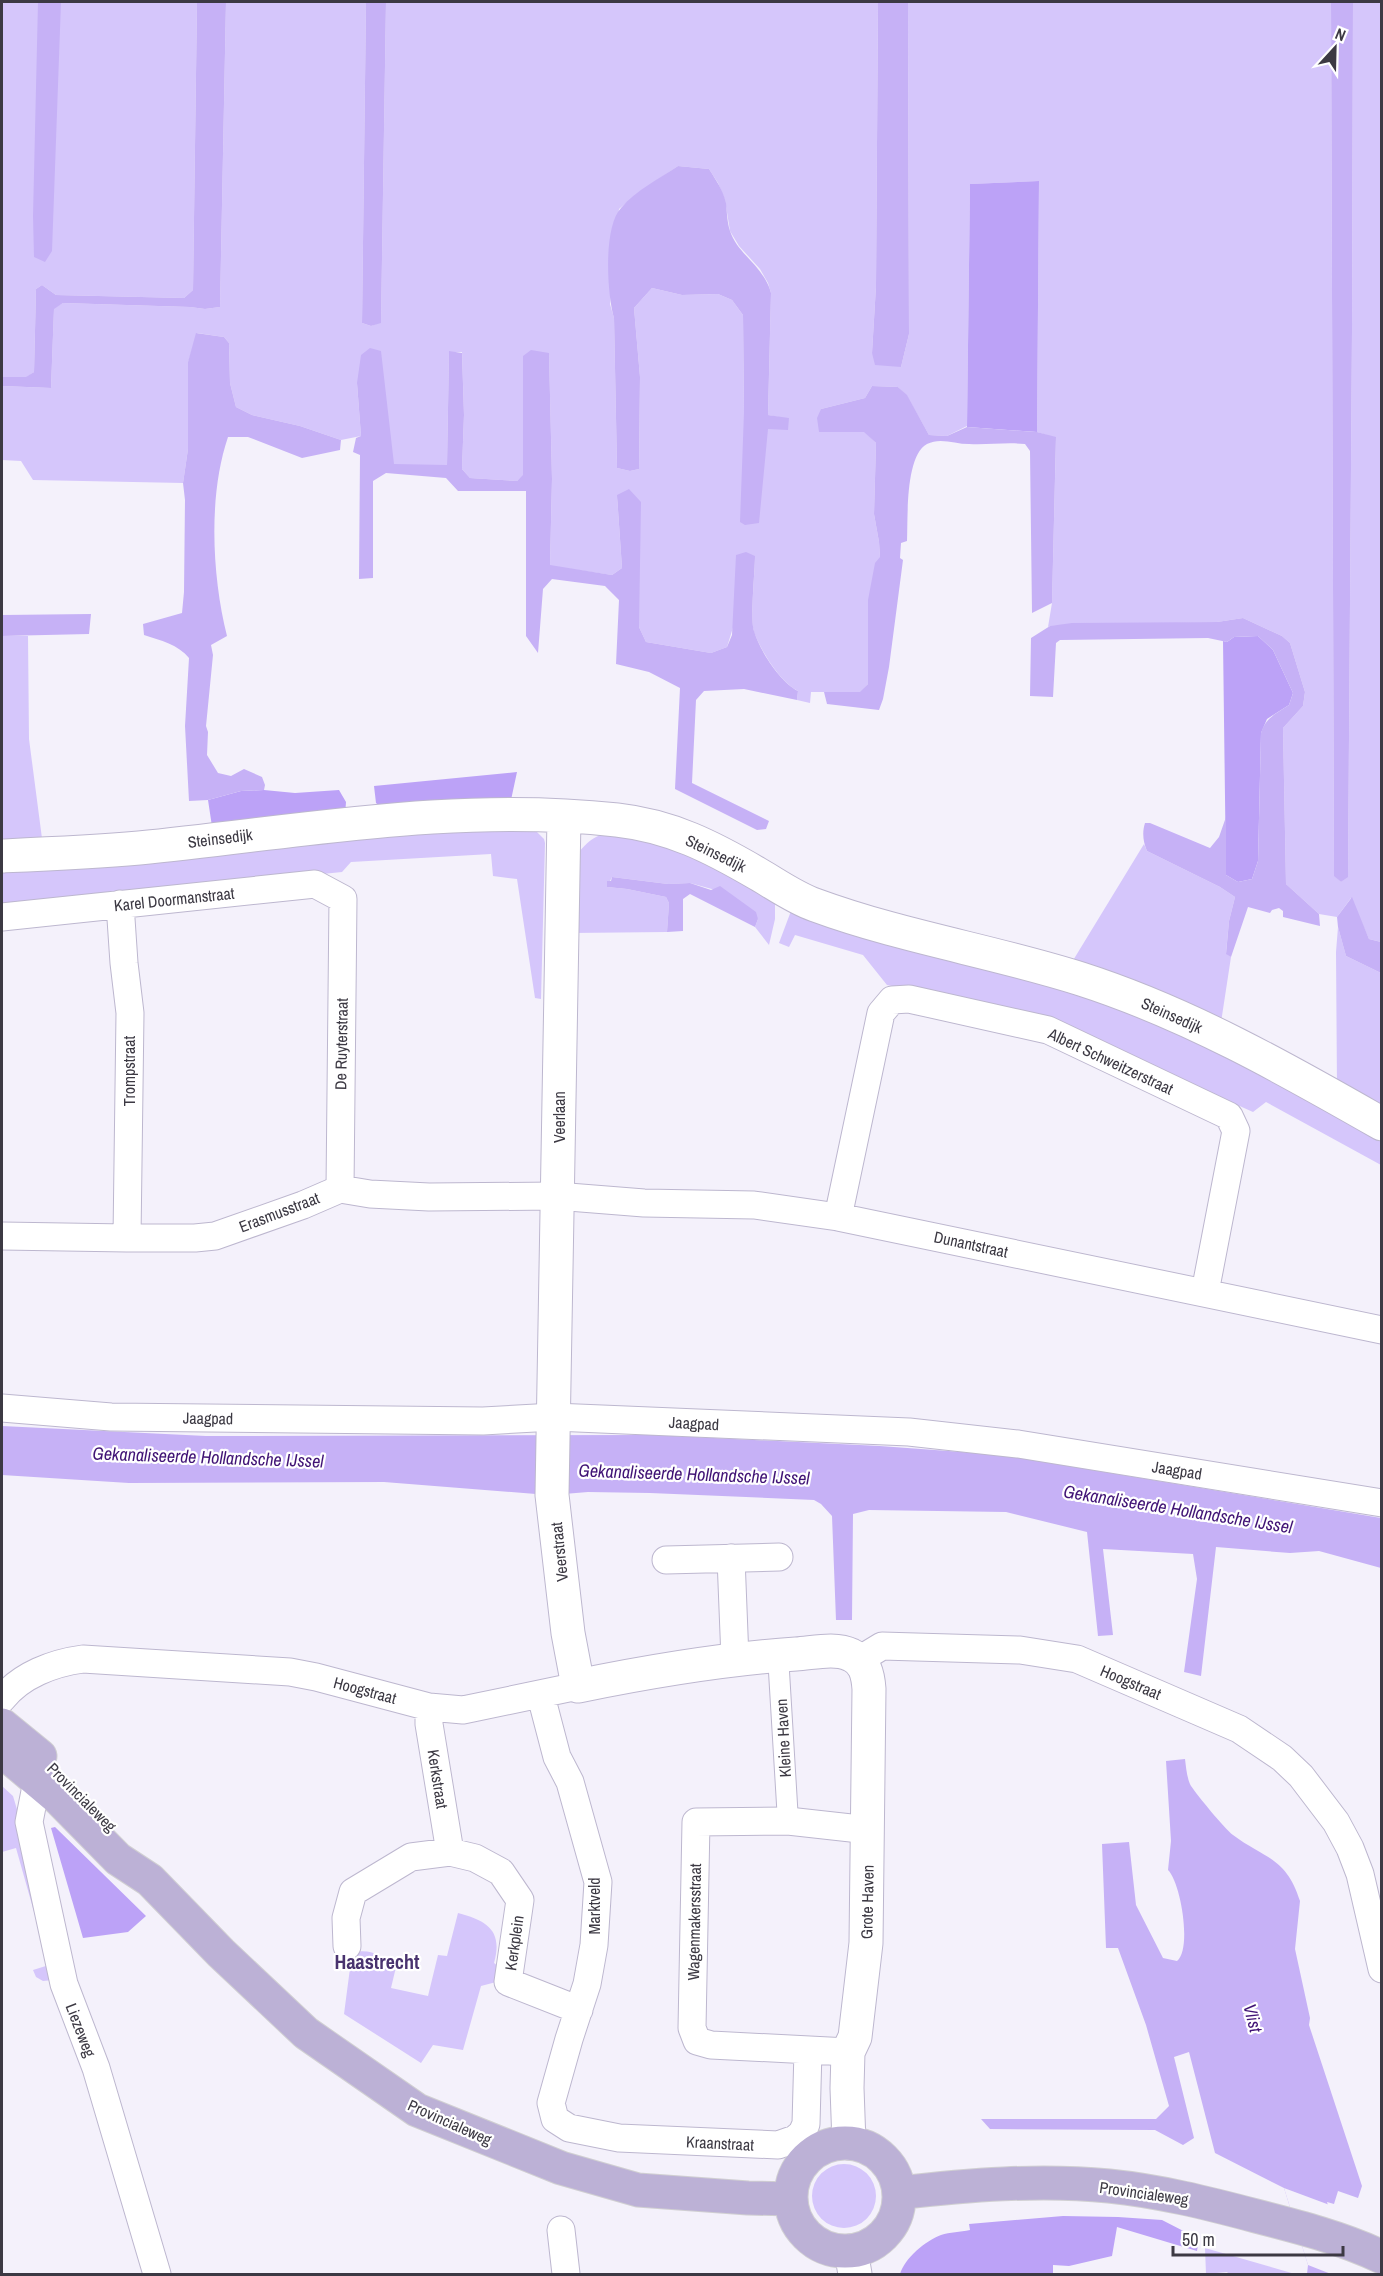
<svg xmlns="http://www.w3.org/2000/svg" width="1383" height="2276" viewBox="0 0 1383 2276" font-family="'Archivo Narrow',sans-serif">
<rect width="100%" height="100%" fill="#f4f1fb"/>
<!-- green -->
<path fill="#d5c6fb" fill-rule="evenodd" d="M 2,2 L 197,2 L 193,290 L 184,298 L 56,295 L 42,285 L 36,289 L 34,372 L 27,377 L 2,377 Z
M 226,2 L 366,2 L 362,323 L 371,326 L 381,322 L 386,2 L 878,2 L 876,286 L 872,353 L 901,367 L 909,334 L 908,2 L 1331,2 L 1334,875 L 1341,882 L 1348,876 L 1352,331 L 1353,2 L 1381,2 L 1381,942 L 1369,939 L 1351,898 L 1337,917 L 1319,914 L 1286,884 L 1283,728 L 1303,706 L 1305,692 L 1290,643 L 1282,636 L 1243,618 L 1217,622 L 1050,626 L 1048,627 L 1052,603 L 1056,438 L 1037,432 L 1039,181 L 970,184 L 967,426 L 947,436 L 929,435 L 907,396 L 898,387 L 872,386 L 865,398 L 821,409 L 819,432 L 865,432 L 876,443 L 874,514 L 879,542 L 880,557 L 869,650 L 868,684 L 861,692 L 811,692 L 810,703 L 797,700 L 798,691 C 780,682 761,651 754,632 C 750,620 755,572 755,556 L 727,647 L 711,653 L 646,642 L 639,627 L 617,495 L 622,568 L 612,575 L 550,566 L 552,479 L 549,354 L 523,476 L 517,481 L 470,478 L 462,469 L 464,415 L 462,352 L 449,352 L 447,465 L 393,465 L 357,383 L 361,436 L 341,440 L 300,426 L 252,415 L 236,407 L 230,383 L 229,343 L 224,337 L 197,333 L 188,363 L 188,449 L 183,483 L 33,480 L 21,461 L 2,460 L 2,386 L 51,388 L 54,308 L 63,303 L 190,307 L 205,309 L 220,307 ZM 678,166 L 709,169 L 718,183 L 725,200 L 730,231 L 739,246 L 760,269 L 768,283 L 771,293 L 768,415 L 789,419 L 768,428 L 744,412 L 743,315 L 732,300 L 718,294 L 682,295 L 652,288 L 634,308 L 640,377 L 639,469 L 630,471 L 617,468 L 614,318 L 610,304 L 619,209 L 638,193 Z
M 2,636 L 28,636 L 29,739 L 43,846 L 2,848 Z
M 532,827 L 544,839 L 545,843 L 541,999 L 535,998 L 517,879 L 493,876 L 491,854 L 351,862 L 342,872 L 2,907 L 2,862 L 340,831 Z
M 630,829 L 775,896 L 775,919 L 769,945 L 755,927 L 758,919 L 730,894 L 690,883 L 668,884 L 612,877 L 607,887 L 627,889 L 666,897 L 669,903 L 667,932 L 571,933 L 576,856 C 591,835 605,831 630,829 Z
M 1144,844 L 1147,851 L 1220,887 L 1235,897 L 1229,921 L 1226,953 L 1231,957 L 1220,1029 L 1069,967 Z
M 791,911 L 1081,986 L 1381,1131 L 1381,1165 L 1266,1102 L 1253,1112 L 1034,1014 L 887,985 L 863,955 L 795,935 L 789,947 L 779,943 Z
M 1338,927 L 1346,956 L 1381,973 L 1381,1116 L 1337,1087 L 1336,952 Z
M 2,1786 L 13,1796 L 19,1816 L 53,1980 L 43,1981 L 36,1977 L 33,1970 L 49,1965 L 16,1848 L 2,1852 Z
M 458,1913 C 488,1921 503,1931 494,1963 L 501,1968 L 500,1981 L 481,1986 L 463,2050 L 433,2045 L 421,2063 L 344,2014 L 352,1953 C 368,1947 386,1957 396,1967 L 391,1988 L 428,1996 L 438,1955 L 447,1956 Z
M812 2196a32 32 0 1 1 64 0a32 32 0 1 1-64 0Z
M 1205,2248 L 1295,2274 L 1229,2274 L 1227,2272 L 1206,2274 Z"/>
<!-- forest -->
<path fill="#bca2f7" d="M 1039,181 L 1037,432 L 967,427 L 970,184 Z
M 1258,636 L 1273,650 L 1293,693 L 1289,705 L 1267,719 L 1261,733 L 1258,861 L 1252,879 L 1238,882 L 1226,875 L 1223,641 L 1227,642 L 1234,637 Z
M 517,772 L 511,800 L 383,809 L 376,803 L 374,786 Z
M 264,790 L 295,793 L 339,790 L 346,802 L 345,816 L 213,833 L 208,800 L 241,791 Z
M 55,1827 L 146,1916 L 128,1932 L 83,1938 L 51,1828 Z
M 1063,2216 L 1118,2217 L 1162,2220 L 1199,2239 L 1197,2251 L 1117,2227 L 1112,2256 L 1069,2266 L 1053,2265 L 1053,2274 L 900,2274 C 905,2258 925,2241 941,2235 C 950,2232 960,2232 970,2230 L 969,2224 Z"/>
<!-- water -->
<path fill="#c6b1f6" d="M 38,2 L 61,2 L 52,251 L 45,262 L 34,257 L 33,216 Z
M 197,2 L 226,2 L 220,307 L 205,309 L 190,307 L 63,303 L 54,309 L 51,388 L 2,386 L 2,377 L 26,377 L 34,372 L 36,289 L 42,285 L 56,295 L 184,298 L 193,290 Z
M 366,2 L 386,2 L 381,323 L 371,326 L 362,323 Z
M 878,2 L 908,2 L 909,334 L 901,367 L 875,365 L 872,353 L 876,286 Z
M 1331,2 L 1353,2 L 1352,331 L 1348,877 L 1341,882 L 1334,876 Z
M 678,166 L 709,169 C 716,180 723,190 726,203 C 727,212 727,222 730,231 C 738,255 764,266 771,293 L 768,415 L 789,418 L 788,430 L 768,429 L 759,523 L 745,525 L 740,522 L 744,412 L 743,315 L 732,300 L 718,294 L 682,295 L 652,288 L 634,308 L 640,377 L 639,469 L 630,471 L 617,468 L 614,318 C 607,294 603,227 621,208 C 636,190 659,179 678,166 Z
M 196,333 L 224,337 L 229,343 L 230,383 L 236,407 L 252,415 L 300,426 L 341,440 L 340,450 L 302,458 L 248,437 L 228,437 C 208,496 212,576 227,636 L 211,645 L 213,655 L 206,726 L 208,732 L 207,755 L 218,773 L 231,776 L 244,769 L 262,777 L 265,785 L 264,790 L 241,791 L 208,800 L 189,801 L 185,726 L 189,658 C 179,645 160,640 144,635 L 143,624 L 182,613 L 184,592 L 185,500 L 183,483 L 188,449 L 188,362 Z
M 370,348 L 381,351 L 394,464 L 447,465 L 449,351 L 462,353 L 464,415 L 462,469 L 470,478 L 517,481 L 523,475 L 523,356 L 531,350 L 549,353 L 552,479 L 550,565 L 612,575 L 622,568 L 617,495 L 629,489 L 641,502 L 639,627 L 646,642 L 711,653 L 727,647 L 732,635 L 736,555 L 746,552 L 755,556 C 755,571 750,620 754,631 C 760,651 780,682 798,691 L 797,700 L 744,689 L 704,691 L 696,700 L 692,783 L 769,821 L 766,829 L 757,830 L 675,789 L 680,688 L 649,672 L 616,664 L 619,600 L 605,586 L 552,579 L 543,589 L 538,653 L 526,636 L 526,491 L 458,491 L 446,478 L 386,473 L 373,481 L 373,578 L 359,579 L 360,455 L 353,452 L 356,438 L 361,436 L 357,383 L 361,355 Z
M 872,386 L 898,387 L 907,395 L 929,435 L 947,436 L 967,427 L 1037,432 L 1056,437 L 1052,603 L 1032,613 L 1030,451 L 1025,444 C 1006,442 988,445 969,444 C 955,444 940,437 927,444 C 905,456 908,518 907,541 L 901,543 L 900,558 L 903,560 L 889,667 L 883,699 L 879,710 L 827,704 L 824,692 L 860,692 L 868,684 L 868,600 L 875,563 L 880,557 L 879,542 L 874,514 L 876,443 L 864,432 L 819,432 L 817,418 L 821,409 L 865,398 Z
M 91,614 L 89,634 L 2,636 L 2,615 Z
M 1243,618 L 1282,636 L 1290,643 L 1305,692 L 1303,706 L 1283,728 L 1286,884 L 1319,914 L 1320,926 L 1283,917 L 1283,911 L 1279,908 L 1272,910 L 1270,913 L 1248,907 L 1231,957 L 1226,954 L 1229,921 L 1235,897 L 1220,887 L 1147,851 C 1143,842 1142,832 1145,823 L 1150,823 L 1210,848 L 1219,837 L 1226,817 L 1226,875 L 1238,882 L 1252,879 L 1258,861 L 1261,733 C 1265,718 1277,713 1289,705 L 1293,693 L 1273,650 L 1258,636 L 1234,637 L 1227,642 L 1208,638 L 1060,640 L 1056,643 L 1053,697 L 1030,696 L 1031,638 L 1050,626 L 1072,623 L 1217,622 Z
M 612,877 L 668,884 L 690,883 L 711,890 L 720,886 L 756,912 L 758,919 L 755,927 L 690,894 L 683,899 L 683,931 L 667,932 L 669,903 L 666,897 L 627,889 L 607,887 L 607,881 L 611,881 Z
M 1352,897 L 1369,939 L 1381,942 L 1381,973 L 1346,956 L 1338,927 L 1337,917 Z
M 2,1426 L 206,1436 L 653,1435 L 880,1446 L 1003,1455 L 1381,1518 L 1381,1568 L 1319,1551 L 1290,1553 L 1216,1547 L 1201,1676 L 1184,1672 L 1197,1579 L 1193,1554 L 1103,1549 L 1113,1635 L 1098,1636 L 1087,1532 L 1006,1512 L 869,1510 L 853,1514 L 852,1620 L 836,1620 L 832,1516 L 821,1504 L 814,1500 L 650,1493 L 588,1492 L 564,1494 L 536,1494 L 384,1482 L 129,1483 L 2,1475 Z
M 1185,1759 C 1186,1767 1187,1779 1191,1786 C 1198,1796 1224,1828 1233,1835 C 1265,1859 1286,1857 1300,1901 L 1295,1949 L 1310,2018 L 1309,2025 L 1362,2186 L 1358,2198 L 1338,2191 L 1334,2204 L 1327,2202 L 1349,2274 L 1307,2274 L 1308,2265 L 1284,2188 L 1215,2153 L 1189,2052 L 1174,2057 L 1194,2138 L 1183,2145 L 1155,2130 L 990,2129 L 981,2119 L 1156,2119 L 1169,2106 L 1146,2025 L 1118,1948 L 1106,1948 L 1102,1844 L 1129,1842 L 1136,1905 L 1163,1958 L 1177,1961 C 1192,1949 1181,1883 1168,1870 L 1171,1841 L 1166,1761 Z"/>
<!-- pier -->
<path fill="#f4f1fb" d="M 1284,2188 L 1335,2207 L 1332,2206 L 1352,2274 L 1331,2274 L 1308,2265 Z"/>
<g fill="none" stroke-linecap="round" stroke-linejoin="round">
<defs>
<path id="pedestrian" d="M 778,1655 L 788,1821"/>
<path id="minor" d="M 120,904 L 124,963 L 130,1013 L 127,1238
M 2,917 L 315,884 L 343,899 L 340,1189
M 838,1217 L 881,1013 L 892,1000 L 909,999 L 1048,1030 L 1229,1116 L 1236,1131 L 1205,1292
M 2,1236 L 127,1238 L 195,1238 L 215,1236 L 303,1205 L 340,1189 L 370,1194 L 429,1197 L 556,1196 L 644,1203 L 754,1205 L 838,1217 L 1382,1330
M 2,1408 L 111,1417 L 483,1421 L 554,1417 L 909,1432 L 1018,1444 L 1382,1503
M 731,1558 L 735,1659
M 666,1560 L 779,1557
M 859,1660 L 882,1646 L 1020,1650 L 1077,1659 L 1239,1729 L 1282,1758 L 1301,1776 L 1336,1822 L 1350,1848 L 1360,1874 L 1382,1969
M 541,1696 L 557,1757 L 570,1782 L 598,1882 L 594,1945 L 587,1984 L 569,2039 L 551,2103 L 555,2119 L 569,2128 L 619,2138 L 778,2145 L 795,2139 L 802,2133 L 806,2124 L 808,2050
M 2,1699 C 21,1675 53,1663 83,1659 L 290,1672 L 316,1677 L 429,1707 L 463,1710 L 578,1686
M 429,1707 L 429,1724 L 450,1852
M 37,1781 L 29,1822 L 64,1984 L 96,2068 L 157,2274
M 347,1946 L 346,1918 L 353,1892 L 411,1857 L 450,1852 L 475,1858 L 501,1872 L 520,1900 L 508,1982 L 579,2010
M 848,2052 L 711,2045 L 697,2041 L 692,2028 L 696,1822 L 788,1821 L 869,1830
M 561,2230 L 566,2274"/>
<path id="tertiary" d="M 564,817 L 552,1495 L 568,1633 L 578,1686 C 651,1671 722,1659 796,1654 C 813,1653 835,1647 851,1655 C 865,1661 868,1675 869,1689 L 866,1943 L 855,2037 L 848,2052 L 847,2088 L 849,2143
M 2,856 C 47,854 93,852 139,848 C 300,832 454,802 617,820 C 671,826 712,847 758,874 C 777,885 795,898 815,905 C 902,937 993,951 1081,979 C 1187,1013 1286,1069 1382,1124
M 851,2251 L 855,2274"/>
<path id="primary" d="M 2,1725 L 40,1756
M 2,1751 L 58,1798 L 118,1859 L 150,1880 L 221,1953 L 306,2033 L 417,2110 L 561,2168 L 638,2190 L 748,2198 L 791,2199
M791 2197a54 54 0 1 1 108 0a54 54 0 1 1-108 0Z
M 899,2193 C 967,2185 1040,2179 1109,2186 C 1159,2191 1207,2203 1256,2216 C 1299,2227 1342,2238 1382,2257"/>
</defs>
<!-- pedestrian casing -->
<use href="#pedestrian" stroke="#bdb7cf" stroke-width="22"/>
<!-- minor casing -->
<use href="#minor" stroke="#bdb7cf" stroke-width="29"/>
<!-- tertiary casing -->
<use href="#tertiary" stroke="#bdb7cf" stroke-width="35"/>
<!-- primary casing -->
<use href="#primary" stroke="#d0cfd2" stroke-width="35"/>
<!-- pedestrian -->
<use href="#pedestrian" stroke="#fff" stroke-width="20"/>
<!-- minor -->
<use href="#minor" stroke="#fff" stroke-width="27"/>
<!-- tertiary -->
<use href="#tertiary" stroke="#fff" stroke-width="33"/>
<!-- primary -->
<use href="#primary" stroke="#bcb1d6" stroke-width="33"/>
</g>
<g text-anchor="middle" dominant-baseline="central" stroke-width="4.5" stroke-linejoin="round" paint-order="stroke">
<!-- street labels -->
<g font-size="16" fill="#3c3943" stroke="#fff">
<text transform="translate(220 838) rotate(-7)">Steinsedijk</text>
<text transform="translate(716 853) rotate(26)">Steinsedijk</text>
<text transform="translate(174 899) rotate(-6)">Karel Doormanstraat</text>
<text transform="translate(1172 1015) rotate(24)">Steinsedijk</text>
<text transform="translate(341 1044) rotate(-89)">De Ruyterstraat</text>
<text transform="translate(1111 1061) rotate(25)">Albert Schweitzerstraat</text>
<text transform="translate(129 1071) rotate(-90)">Trompstraat</text>
<text transform="translate(559 1117) rotate(-90)">Veerlaan</text>
<text transform="translate(279 1212) rotate(-21)">Erasmusstraat</text>
<text transform="translate(971 1244) rotate(12)">Dunantstraat</text>
<text transform="translate(208 1418) rotate(1)">Jaagpad</text>
<text transform="translate(694 1423) rotate(3)">Jaagpad</text>
<text transform="translate(1177 1470) rotate(9)">Jaagpad</text>
<text transform="translate(559 1552) rotate(-96)">Veerstraat</text>
<text transform="translate(1131 1682) rotate(23)">Hoogstraat</text>
<text transform="translate(365 1690) rotate(15)">Hoogstraat</text>
<text transform="translate(783 1738) rotate(-93)">Kleine Haven</text>
<text transform="translate(438 1779) rotate(81)">Kerkstraat</text>
<text transform="translate(82 1797) rotate(45)">Provincialeweg</text>
<text transform="translate(867 1902) rotate(-89)">Grote Haven</text>
<text transform="translate(594 1906) rotate(-90)">Marktveld</text>
<text transform="translate(694 1922) rotate(-89)">Wagenmakersstraat</text>
<text transform="translate(514 1943) rotate(-82)">Kerkplein</text>
<text transform="translate(81 2030) rotate(69)">Liezeweg</text>
<text transform="translate(450 2122) rotate(24)">Provincialeweg</text>
<text transform="translate(720 2143) rotate(3)">Kraanstraat</text>
<text transform="translate(1144 2193) rotate(8)">Provincialeweg</text>
</g>
<!-- water labels -->
<g font-size="18" font-style="italic" fill="#401375" stroke="#fff">
<text transform="translate(208 1457) rotate(2)">Gekanaliseerde Hollandsche IJssel</text>
<text transform="translate(694 1474) rotate(2)">Gekanaliseerde Hollandsche IJssel</text>
<text transform="translate(1178 1509) rotate(9)">Gekanaliseerde Hollandsche IJssel</text>
<text transform="translate(1253 2018) rotate(76)">Vlist</text>
</g>
<!-- quarter labels -->
<g font-size="20" font-weight="bold" fill="#49336f" stroke="#fff">
<text x="377" y="1961">Haastrecht</text>
</g>
</g>
<!-- border -->
<rect width="1383" height="2276" fill="none" stroke="#3c3943" stroke-width="6"/>
<!-- north arrow -->
<g transform="translate(1335 48) rotate(22)" stroke="#ffffff" stroke-width="4.5" paint-order="stroke">
<path d="M0-4.5L10 22L0 15L-10 22Z" fill="#3c3943"/>
<text y="-9" font-size="16" font-weight="bold" text-anchor="middle" fill="#3c3943">N</text>
</g>
<!-- scale -->
<path d="M1173 2246v9h170v-9" fill="none" stroke="#3c3943" stroke-width="3"/>
<text x="1182" y="2246" font-size="18" fill="#3c3943" stroke="#ffffff" stroke-width="4.5" paint-order="stroke">50 m</text>
</svg>
